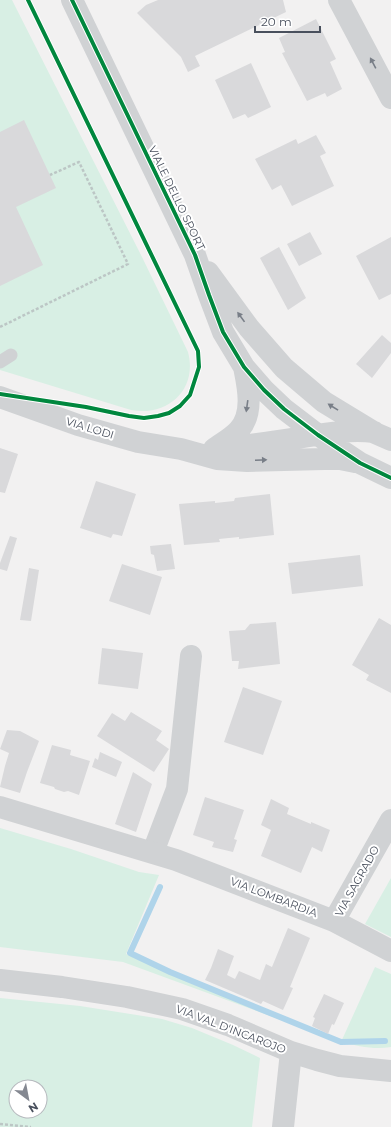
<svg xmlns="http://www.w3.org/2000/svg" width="391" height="1127" viewBox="0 0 391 1127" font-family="Montserrat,sans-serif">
<rect width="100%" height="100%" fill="#f2f1f1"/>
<!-- green -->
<path fill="#d8efe4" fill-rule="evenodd" d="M 0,0 L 12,0 L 142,257 L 188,352 C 198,389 168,417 131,410 L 0,370 Z
M 0,828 L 71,849 L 139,872 L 159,875 L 126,954 L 341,1042 L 375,967 L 391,974 L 391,1047 C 374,1050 358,1046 341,1042 L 123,962 L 0,947 Z
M 391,878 L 391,937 L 365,924 Z
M 0,998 L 80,1006 L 162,1019 L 192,1028 L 233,1045 L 260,1058 L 252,1127 L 0,1127 ZM 16,1087 L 40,1087 L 40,1111 L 16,1111 Z"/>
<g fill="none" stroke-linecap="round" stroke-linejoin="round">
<!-- stream -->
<path stroke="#afd4ea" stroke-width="6" d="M 160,887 L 130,953 L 170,972 L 341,1042 L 385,1041"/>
</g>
<!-- building -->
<path fill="#d9d9db" d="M 158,0 L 283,0 L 286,12 L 195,56 L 200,66 L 188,72 L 181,57 L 137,13 L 146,5 Z
M 316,19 L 336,59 L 330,62 L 342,89 L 327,97 L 325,93 L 307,101 L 282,53 L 285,52 L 279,38 Z
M 251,63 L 271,107 L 248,118 L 245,114 L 233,119 L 215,80 Z
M 24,120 L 56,188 L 16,207 L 43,265 L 0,286 L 0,132 Z
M 316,135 L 326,153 L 320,156 L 334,186 L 292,206 L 281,185 L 272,190 L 255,159 L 296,139 L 298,144 Z
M 310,232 L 322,254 L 299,266 L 287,244 Z
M 391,237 L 391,294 L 379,300 L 356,256 Z
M 279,247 L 306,298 L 288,310 L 260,258 Z
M 382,335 L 391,343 L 391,353 L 372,378 L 356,364 Z
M 0,448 L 18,454 L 5,493 L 0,492 Z
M 96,481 L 136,494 L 122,536 L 113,534 L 111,538 L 80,528 Z
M 270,494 L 274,535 L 239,539 L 239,537 L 219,539 L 220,542 L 184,545 L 179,504 L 215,501 L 215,503 L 234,501 L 235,498 Z
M 10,536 L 17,538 L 7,571 L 0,569 L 0,563 Z
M 171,544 L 175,569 L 157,571 L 154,555 L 151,554 L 150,546 Z
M 360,555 L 363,586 L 292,594 L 288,563 Z
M 122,564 L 162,577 L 150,615 L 109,601 Z
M 29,568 L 39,570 L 31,621 L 20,620 Z
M 379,618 L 391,625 L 391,693 L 366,680 L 369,675 L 352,665 Z
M 276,622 L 280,664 L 238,669 L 239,661 L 232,661 L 229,631 L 245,630 L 250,624 Z
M 102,648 L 143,653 L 138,689 L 98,684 Z
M 243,687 L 282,701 L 263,755 L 224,742 Z
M 131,712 L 162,731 L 156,740 L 169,749 L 154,772 L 97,736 L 112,713 L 125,721 Z
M 7,730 L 20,731 L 39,741 L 27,772 L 20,793 L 0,787 L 5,766 L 9,753 L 0,749 Z
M 52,745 L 71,750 L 70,755 L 90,761 L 79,795 L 68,791 L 64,792 L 55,789 L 54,787 L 40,783 Z
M 100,752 L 122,762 L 116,777 L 92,767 L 95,758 L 98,760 Z
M 133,772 L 152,784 L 136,832 L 115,824 Z
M 205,797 L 244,810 L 234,839 L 237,840 L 233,852 L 212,847 L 214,842 L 193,835 Z
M 271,799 L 289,808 L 287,814 L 311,824 L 311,822 L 330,830 L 322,852 L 312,847 L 301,873 L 261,856 L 271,830 L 261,825 Z
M 288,928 L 310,938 L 290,987 L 293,988 L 283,1010 L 263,1001 L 261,1004 L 205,980 L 211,968 L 218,949 L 234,956 L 227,975 L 235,979 L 239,971 L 260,980 L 266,964 L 272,967 Z
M 324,994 L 344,1003 L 334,1025 L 332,1024 L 328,1034 L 312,1026 L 315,1018 L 313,1017 Z"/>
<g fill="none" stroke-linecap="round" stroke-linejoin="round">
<!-- path -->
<path stroke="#bcc6c5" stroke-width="2.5" stroke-dasharray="3 2" stroke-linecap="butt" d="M 0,327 L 128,264 L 79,162 L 50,175
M 0,1124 L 31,1127"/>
<!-- service -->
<path stroke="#d0d2d4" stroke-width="13" d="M 0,362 L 11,355"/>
<!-- minor -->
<path stroke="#d0d2d4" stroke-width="22" d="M 339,0 L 391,98
M 153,852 L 177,789 L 191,656
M 0,980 L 62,987 L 127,997 L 182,1009 L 228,1025 L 291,1052 L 317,1060 L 340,1066 L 391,1071
M 283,1127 L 291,1052"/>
<!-- tertiary -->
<path stroke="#d0d2d4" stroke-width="22" d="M 72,0 L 195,255 L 209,295 L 223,332 L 244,367 L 264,390 L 284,409 L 318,435 L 360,463 L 391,478
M 208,272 L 249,328 L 284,368 L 324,402 L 375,433 L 391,440
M 0,397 L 78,425 L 138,442 L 181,449 L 217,459 L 247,461 L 324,459 L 340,459 L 355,462
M 214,449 C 222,443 232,438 239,430 C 254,413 248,387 244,367
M 217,449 C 244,446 271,442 297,438 C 323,434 348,429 374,432
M 0,807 L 176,860 L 334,921 L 391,951
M 334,921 L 391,820"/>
<defs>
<path id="cycleway" d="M 72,0 L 195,255 L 209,295 L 223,332 L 244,367 L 264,390 L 284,409 L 318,435 L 360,463 L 391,478
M 0,394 L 86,407 L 129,416 L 144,418 L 158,416 L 169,413 L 180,406 L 190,395 L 199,367 L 198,351 L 28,0"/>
</defs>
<!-- cycleway casing -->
<use href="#cycleway" stroke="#fff" stroke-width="6"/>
<!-- cycleway -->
<use href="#cycleway" stroke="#00873e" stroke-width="4"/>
</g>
<!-- one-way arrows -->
<defs><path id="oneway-solid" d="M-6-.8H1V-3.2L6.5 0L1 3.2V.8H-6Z"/></defs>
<g fill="#787e87">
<use href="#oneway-solid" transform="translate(373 63) rotate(-118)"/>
<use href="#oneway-solid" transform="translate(241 317) rotate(-126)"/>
<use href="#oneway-solid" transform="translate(247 406) rotate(98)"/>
<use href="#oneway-solid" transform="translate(333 407) rotate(-148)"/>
<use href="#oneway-solid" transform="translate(261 460) rotate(-2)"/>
</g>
<g text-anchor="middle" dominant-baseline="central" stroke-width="4" stroke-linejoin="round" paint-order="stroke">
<!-- street labels -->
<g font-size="11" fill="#49505d" stroke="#fff">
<text transform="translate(177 198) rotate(64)">VIALE DELLO SPORT</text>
<text transform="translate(90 428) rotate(17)">VIA LODI</text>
<text transform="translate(357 881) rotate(-61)">VIA SAGRADO</text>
<text transform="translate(274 897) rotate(21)">VIA LOMBARDIA</text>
<text transform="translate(231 1029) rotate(21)">VIA VAL D'INCAROJO</text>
</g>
</g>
<!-- north arrow -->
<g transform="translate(28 1099) rotate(148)"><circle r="19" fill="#ffffff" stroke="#b6b9be"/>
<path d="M0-3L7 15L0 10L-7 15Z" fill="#848891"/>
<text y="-6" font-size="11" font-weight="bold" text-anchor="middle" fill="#49505d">N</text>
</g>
<!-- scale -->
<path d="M255 26v6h65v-6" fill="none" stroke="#49505d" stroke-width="2"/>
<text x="261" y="26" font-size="12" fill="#49505d" stroke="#ffffff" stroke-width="3" paint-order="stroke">20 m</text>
</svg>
